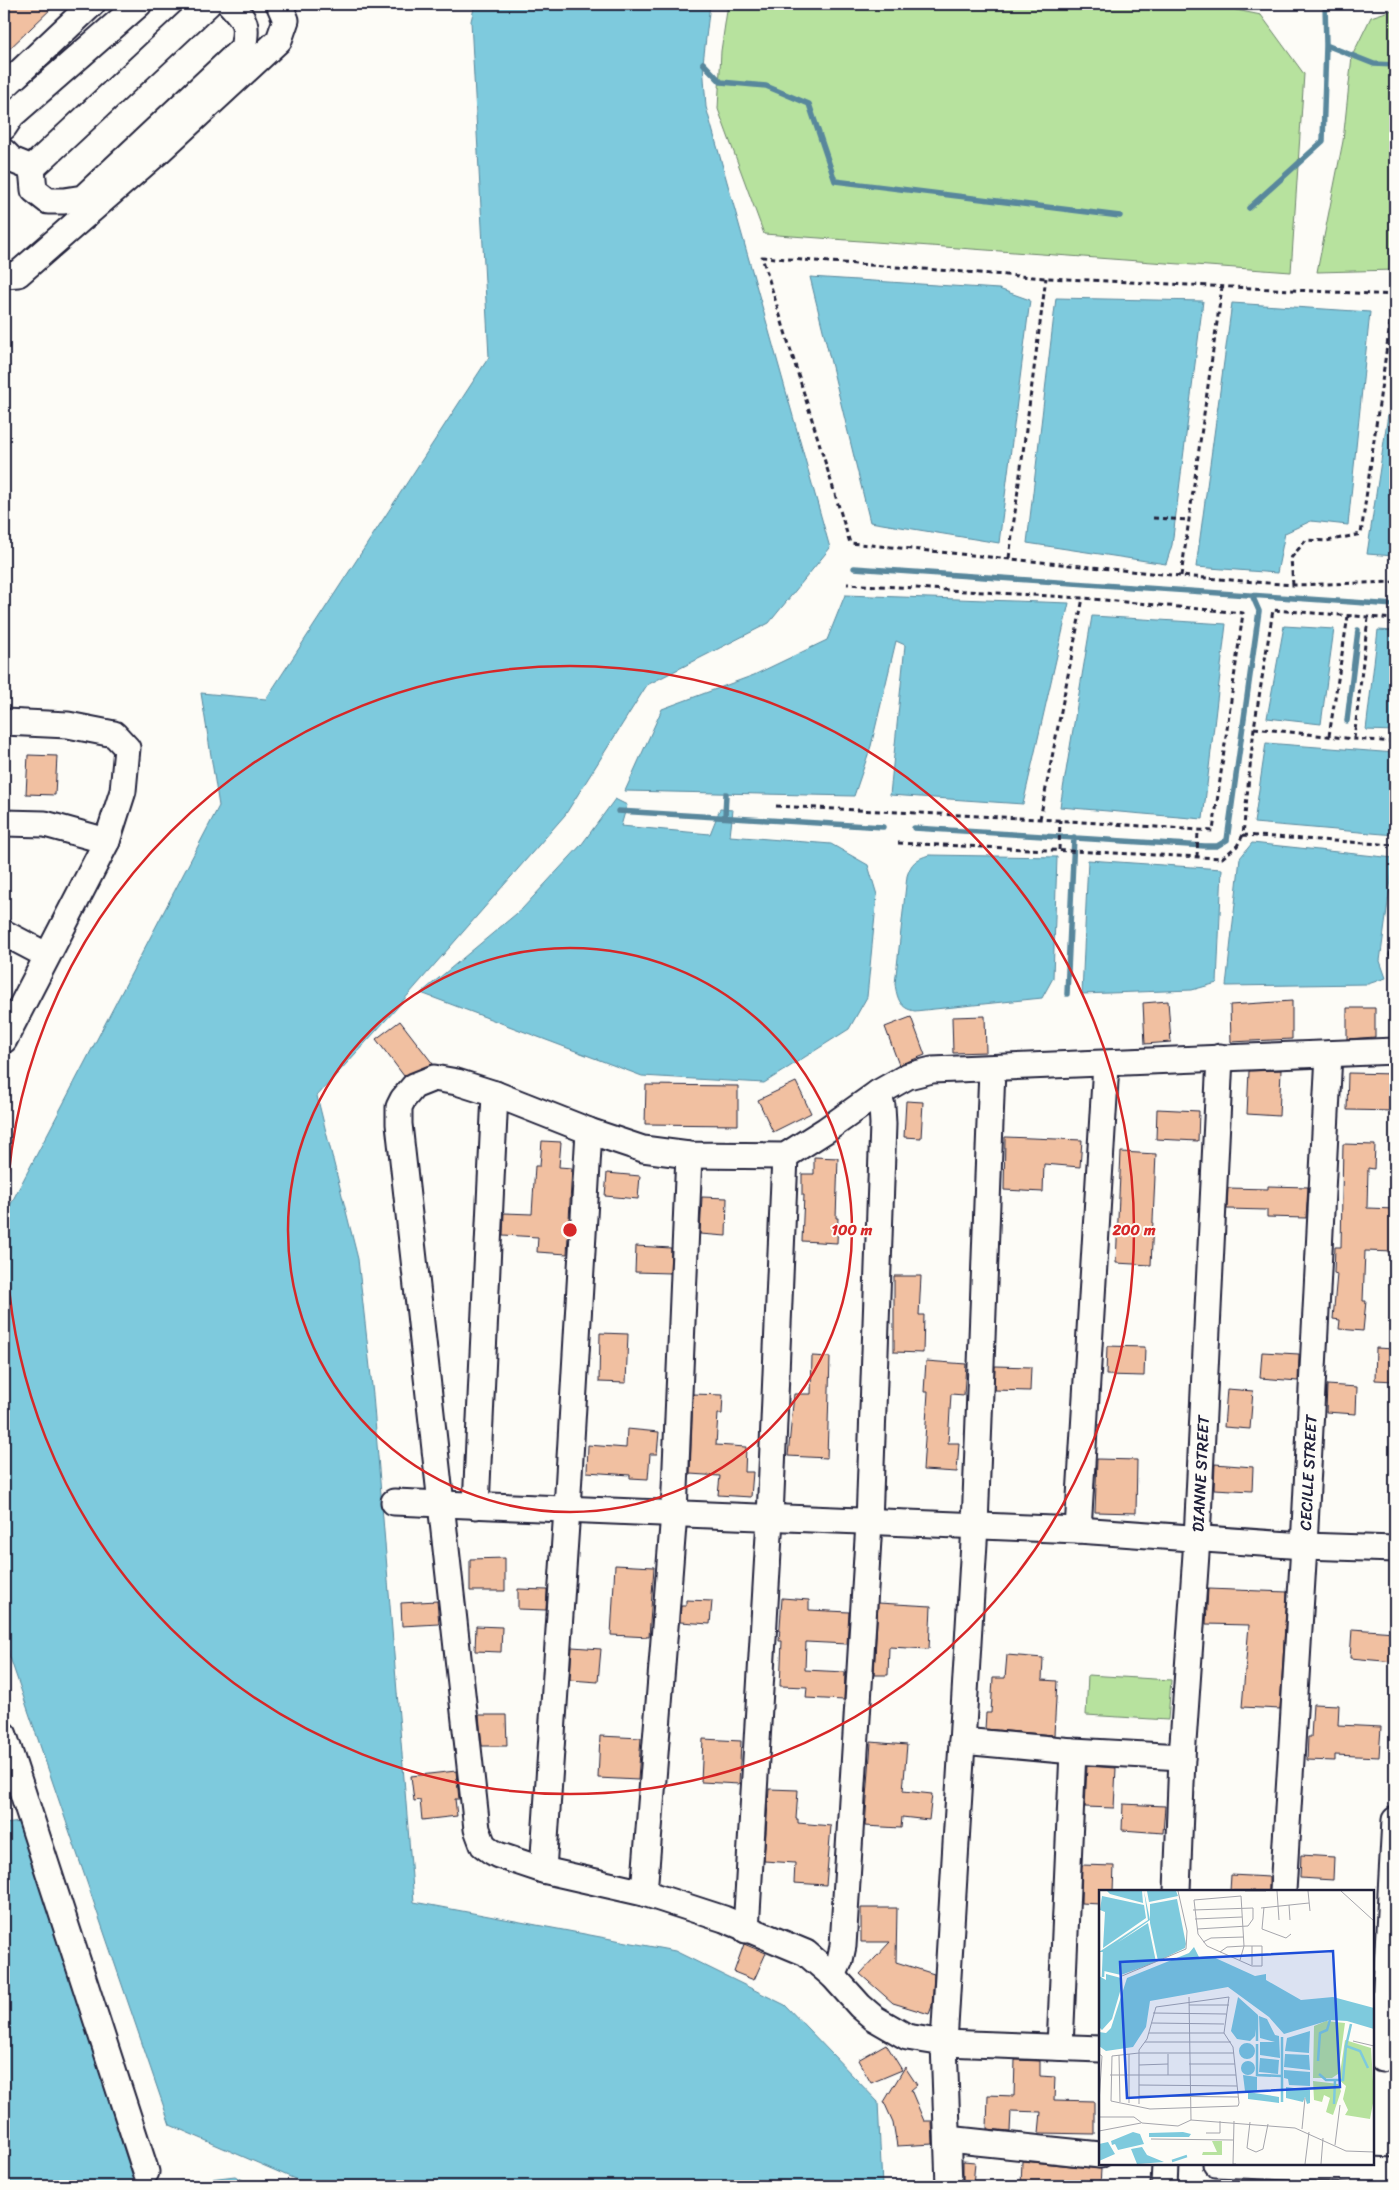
<svg xmlns="http://www.w3.org/2000/svg" width="1399" height="2190" viewBox="0 0 1399 2190" font-family="Sriracha,sans-serif">
<rect width="100%" height="100%" fill="#fdfcf7"/>
<filter id="ink" filterUnits="userSpaceOnUse"><feTurbulence type="fractalNoise" baseFrequency=".02" numOctaves="2"/><feDisplacementMap in="SourceGraphic" scale="10" xChannelSelector="R" yChannelSelector="G"/><feConvolveMatrix kernelMatrix="1 2 1 2 8 2 1 2 1" color-interpolation-filters="sRGB"/></filter>
<g filter="url(#ink)">
<!-- green -->
<path fill="#b7e29e" stroke="#6c826c" d="M 728,4 L 1207,4 L 1261,15 L 1304,74 L 1291,272 L 764,234 L 718,109 L 721,51 Z
M 1395,9 L 1395,270 L 1317,272 L 1343,141 L 1352,56 L 1371,17 Z
M 1088,1675 L 1171,1680 L 1168,1720 L 1086,1715 Z"/>
<!-- water -->
<path fill="#7ecadd" stroke="#59879c" d="M 475,4 L 710,4 L 703,63 L 706,107 L 830,548 L 769,623 L 647,685 L 565,815 L 395,1010 L 317,1096 L 358,1259 L 373,1395 L 414,1902 L 675,1951 L 785,2005 L 878,2102 L 882,2186 L 311,2186 L 170,2125 L 4,1640 L 4,1217 L 219,806 L 201,693 L 266,699 L 489,357 L 471,21 Z
M 810,277 L 999,289 L 1030,300 L 999,543 L 870,522 Z
M 1056,298 L 1203,301 L 1172,545 L 1166,564 L 1027,543 Z
M 1232,303 L 1370,312 L 1348,525 L 1311,521 L 1285,533 L 1277,573 L 1196,567 Z
M 1395,368 L 1395,556 L 1367,554 Z
M 845,595 L 1069,603 L 1023,804 L 890,795 L 905,645 L 896,641 L 871,746 L 854,796 L 625,791 L 662,709 L 754,675 L 827,640 Z
M 1092,616 L 1226,624 L 1203,819 L 1060,807 Z
M 1284,626 L 1334,629 L 1321,724 L 1267,718 Z
M 1378,630 L 1395,631 L 1395,731 L 1366,730 Z
M 1266,743 L 1395,753 L 1395,835 L 1254,823 Z
M 615,799 L 627,805 L 621,826 L 710,834 L 720,809 L 733,810 L 730,836 L 831,844 L 868,865 L 877,895 L 867,997 L 849,1029 L 764,1083 L 642,1076 L 421,993 L 522,909 L 582,844 Z
M 1252,843 L 1394,858 L 1380,961 L 1386,978 L 1368,984 L 1226,986 L 1240,858 Z
M 929,855 L 1057,857 L 1053,978 L 1042,998 L 915,1011 C 900,1009 897,998 895,984 L 907,876 C 911,863 916,859 929,855 Z
M 1088,860 L 1222,869 L 1217,983 L 1192,990 L 1082,994 Z
M 21,1822 L 135,2185 L 135,2186 L 4,2186 L 4,1824 Z
M 235,2176 L 254,2186 L 159,2186 L 159,2185 Z"/>
<g fill="none" stroke-linecap="round" stroke-linejoin="round">
<!-- stream -->
<path stroke="#59879c" stroke-width="5.5" d="M 1326,45 L 1374,64 L 1395,65
M 703,63 L 721,82 L 766,86 L 809,104 L 835,181 L 1120,216
M 1249,208 L 1323,141 L 1326,45 L 1325,4
M 854,568 L 1395,605
M 1347,721 L 1358,630
M 618,811 L 883,827
M 725,816 L 726,794
M 914,828 L 1205,846 L 1217,846 L 1227,840 L 1259,611 L 1252,595
M 1067,994 L 1074,837"/>
</g>
<!-- building -->
<path fill="#f1c0a1" stroke="#22223b" d="M 4,4 L 56,4 L 4,54 Z
M 28,755 L 57,756 L 55,795 L 26,794 Z
M 1168,1001 L 1171,1042 L 1145,1044 L 1143,1003 Z
M 1292,1001 L 1292,1039 L 1231,1042 L 1230,1005 Z
M 1347,1008 L 1375,1008 L 1375,1037 L 1347,1039 Z
M 985,1016 L 986,1052 L 953,1053 L 952,1017 Z
M 911,1017 L 925,1055 L 899,1065 L 885,1027 Z
M 400,1021 L 433,1064 L 404,1076 L 376,1039 Z
M 1281,1070 L 1279,1116 L 1247,1114 L 1249,1071 Z
M 1348,1073 L 1395,1074 L 1395,1111 L 1347,1110 Z
M 796,1082 L 811,1113 L 773,1132 L 758,1100 Z
M 646,1085 L 738,1086 L 738,1125 L 645,1124 Z
M 906,1101 L 923,1102 L 921,1138 L 904,1137 Z
M 1157,1109 L 1199,1111 L 1198,1141 L 1156,1139 Z
M 1005,1137 L 1082,1140 L 1080,1167 L 1044,1164 L 1043,1192 L 1004,1190 Z
M 542,1141 L 561,1142 L 559,1167 L 572,1168 L 567,1254 L 537,1252 L 538,1237 L 503,1235 L 504,1213 L 532,1214 L 535,1166 L 540,1166 Z
M 1343,1144 L 1375,1145 L 1374,1169 L 1368,1168 L 1367,1208 L 1395,1209 L 1395,1252 L 1365,1251 L 1363,1301 L 1366,1301 L 1363,1331 L 1339,1329 L 1340,1320 L 1333,1319 L 1337,1274 L 1334,1273 L 1335,1247 L 1341,1247 Z
M 1121,1152 L 1156,1154 L 1151,1265 L 1116,1263 Z
M 814,1157 L 838,1158 L 836,1218 L 838,1218 L 837,1243 L 802,1241 L 804,1195 L 802,1195 L 802,1174 L 814,1174 Z
M 607,1173 L 640,1176 L 638,1199 L 605,1196 Z
M 1268,1186 L 1308,1187 L 1306,1218 L 1267,1217 L 1267,1210 L 1227,1209 L 1228,1188 L 1268,1189 Z
M 702,1197 L 727,1198 L 726,1236 L 700,1234 Z
M 636,1246 L 671,1248 L 670,1273 L 635,1272 Z
M 894,1276 L 921,1276 L 919,1315 L 924,1315 L 923,1353 L 894,1352 Z
M 600,1333 L 628,1334 L 626,1383 L 599,1382 Z
M 1107,1346 L 1145,1347 L 1144,1376 L 1106,1375 Z
M 1376,1348 L 1395,1349 L 1395,1381 L 1375,1380 Z
M 1262,1352 L 1299,1354 L 1298,1381 L 1260,1378 Z
M 812,1356 L 830,1357 L 827,1458 L 788,1456 L 794,1394 L 811,1394 Z
M 926,1361 L 966,1364 L 964,1395 L 951,1394 L 948,1443 L 959,1443 L 957,1472 L 923,1470 L 928,1392 L 924,1392 Z
M 995,1366 L 1031,1367 L 1030,1391 L 994,1390 Z
M 1327,1385 L 1357,1387 L 1356,1414 L 1326,1412 Z
M 1227,1389 L 1253,1391 L 1250,1429 L 1224,1427 Z
M 693,1394 L 723,1395 L 722,1414 L 718,1414 L 716,1445 L 746,1447 L 745,1472 L 753,1472 L 751,1497 L 718,1495 L 720,1476 L 690,1474 Z
M 627,1429 L 659,1432 L 657,1454 L 650,1454 L 648,1479 L 630,1478 L 630,1475 L 587,1472 L 588,1445 L 626,1448 Z
M 1097,1459 L 1137,1460 L 1136,1513 L 1095,1512 Z
M 1215,1464 L 1253,1467 L 1252,1491 L 1214,1489 Z
M 505,1558 L 505,1591 L 470,1591 L 470,1559 Z
M 615,1565 L 654,1567 L 649,1637 L 611,1635 Z
M 518,1589 L 547,1590 L 546,1610 L 518,1609 Z
M 1208,1589 L 1287,1592 L 1280,1709 L 1242,1707 L 1249,1625 L 1206,1624 Z
M 782,1598 L 809,1600 L 809,1610 L 849,1612 L 847,1644 L 806,1642 L 805,1670 L 845,1672 L 844,1700 L 806,1698 L 807,1687 L 780,1686 L 782,1641 L 779,1641 Z
M 686,1600 L 712,1601 L 710,1624 L 680,1622 L 681,1606 L 686,1606 Z
M 437,1601 L 439,1624 L 402,1626 L 401,1603 Z
M 878,1603 L 931,1606 L 929,1649 L 889,1647 L 888,1675 L 874,1675 Z
M 476,1626 L 502,1627 L 501,1652 L 475,1651 Z
M 1352,1629 L 1395,1632 L 1395,1662 L 1350,1658 Z
M 572,1647 L 601,1649 L 598,1682 L 570,1680 Z
M 1007,1655 L 1043,1658 L 1042,1680 L 1057,1681 L 1054,1735 L 985,1729 L 986,1713 L 991,1713 L 993,1678 L 1005,1678 Z
M 1313,1704 L 1339,1705 L 1338,1725 L 1381,1727 L 1379,1757 L 1335,1755 L 1335,1761 L 1307,1760 L 1308,1737 L 1311,1737 Z
M 479,1715 L 506,1715 L 507,1746 L 482,1746 Z
M 600,1736 L 641,1738 L 638,1780 L 598,1778 Z
M 703,1739 L 741,1741 L 739,1784 L 701,1782 Z
M 871,1742 L 907,1745 L 903,1791 L 932,1794 L 929,1820 L 902,1817 L 901,1828 L 865,1826 Z
M 1087,1766 L 1116,1768 L 1114,1808 L 1085,1807 Z
M 456,1771 L 459,1799 L 455,1799 L 457,1816 L 422,1820 L 420,1800 L 414,1801 L 411,1776 Z
M 769,1789 L 798,1790 L 796,1819 L 798,1819 L 798,1823 L 831,1826 L 826,1885 L 794,1883 L 795,1863 L 764,1861 Z
M 1123,1804 L 1165,1806 L 1163,1833 L 1122,1830 Z
M 1301,1855 L 1334,1857 L 1333,1880 L 1300,1878 Z
M 1082,1865 L 1114,1866 L 1113,1891 L 1100,1891 L 1100,1904 L 1081,1903 Z
M 1231,1875 L 1269,1877 L 1269,1891 L 1230,1891 Z
M 861,1908 L 897,1908 L 896,1962 L 934,1974 L 932,2006 L 929,2014 L 893,2003 L 860,1974 L 890,1942 L 861,1942 Z
M 744,1944 L 766,1953 L 754,1980 L 734,1972 Z
M 886,2044 L 902,2070 L 871,2083 L 858,2060 Z
M 1015,2060 L 1040,2061 L 1040,2076 L 1055,2077 L 1054,2100 L 1094,2101 L 1094,2134 L 1039,2133 L 1041,2112 L 1011,2111 L 1010,2131 L 987,2129 L 988,2095 L 1014,2096 Z
M 905,2067 L 917,2085 L 911,2090 L 924,2121 L 932,2121 L 933,2144 L 897,2146 L 893,2122 L 884,2102 Z
M 963,2161 L 975,2162 L 973,2186 L 963,2186 Z
M 1022,2161 L 1101,2169 L 1100,2186 L 1021,2186 Z"/>
<g fill="none" stroke-linecap="round" stroke-linejoin="round">
<defs>
<g id="minor">
<path d="M 4,87 L 92,4"/>
<path d="M 4,127 L 12,115 L 139,4"/>
<path d="M 4,152 L 12,160 L 32,168"/>
<path d="M 32,168 L 34,190 L 48,201 L 64,201 L 83,198 L 243,48 C 248,25 246,21 230,4"/>
<path d="M 32,168 L 208,4"/>
<path d="M 4,275 L 18,274 L 159,151 L 279,40 L 286,20 L 279,4"/>
<path d="M 4,722 L 68,725 L 114,734 L 127,748 L 123,791 L 107,841 L 4,1040"/>
<path d="M 4,823 L 45,824 L 107,841"/>
<path d="M 4,933 L 46,955"/>
<path d="M 394,1502 L 1078,1530 L 1304,1546 L 1395,1549"/>
<path d="M 476,1506 L 495,1094"/>
<path d="M 1078,1530 L 1106,1064"/>
<path d="M 4,1735 L 146,2172"/>
<path d="M 962,1741 L 1073,1751 L 1182,1757"/>
<path d="M 543,1870 L 567,1509 L 589,1131"/>
<path id="s1" d="M 1177,1891 L 1182,1757 L 1197,1539 L 1220,1057"/>
<path id="s2" d="M 1283,1891 L 1304,1546 L 1329,1054"/>
<path d="M 644,1893 L 674,1513 L 689,1155"/>
<path d="M 746,1930 L 770,1518 L 785,1156"/>
<path d="M 833,1976 L 840,1960 L 843,1946 L 869,1523 L 883,1124 L 882,1106 L 878,1093"/>
<path d="M 1060,2047 L 1073,1751"/>
<path d="M 1100,2049 L 944,2043 L 907,2037 L 874,2018 L 860,2006 L 833,1976 L 806,1953 L 724,1919 L 644,1893 L 543,1870 L 498,1855 L 491,1851 L 483,1845 L 477,1829 L 399,1124 L 399,1107 L 403,1099 L 414,1086 L 434,1078 L 457,1082 L 495,1094 L 589,1131 L 643,1149 L 689,1155 L 785,1156 L 826,1130 L 878,1093 L 908,1076 L 932,1070 L 1395,1051"/>
<path d="M 1382,2059 L 1395,1820"/>
<path d="M 948,2139 L 1100,2155"/>
<path d="M 1216,2164 L 1395,2171"/>
<path d="M 949,2186 L 944,2043 L 975,1526 L 992,1069"/>
<path d="M 1164,2186 L 1165,2164"/>
</g>
</defs>
<!-- minor casing -->
<use href="#minor" stroke="#22223b" stroke-width="29"/>
<!-- path -->
<path stroke="#22223b" stroke-width="3" stroke-dasharray="5 4" stroke-linecap="butt" d="M 1395,295 L 1046,278 L 762,257 L 850,543 L 1181,576 L 1293,585 L 1395,582
M 1153,518 L 1188,520
M 1009,558 L 1046,278
M 1181,576 L 1222,287
M 1293,585 L 1291,558 L 1306,540 L 1327,541 L 1361,534 L 1394,295
M 1254,728 L 1354,739 L 1395,742
M 1329,736 L 1348,616
M 1354,739 L 1368,618
M 776,806 L 1040,819 L 1213,831 L 1243,613 L 1083,598 L 847,584
M 1040,819 L 1083,598
M 1243,835 L 1395,845
M 898,843 L 1222,858 L 1237,846 L 1243,835 L 1254,728 L 1273,610 L 1395,619
M 1059,850 L 1060,820
M 1197,857 L 1198,830
M 1395,925 L 1390,955 L 1395,957"/>
<!-- minor -->
<use href="#minor" stroke="#fdfcf7" stroke-width="25"/>
</g>
</g>
<!-- distance rings -->
<g fill="none" stroke="#d62828" stroke-width="2.5">
<circle cx="570" cy="1230" r="282"/>
<circle cx="570" cy="1230" r="564"/>
</g>
<g text-anchor="middle" dominant-baseline="central" stroke-width="4" stroke-linejoin="round" paint-order="stroke">
<!-- street labels -->
<g font-size="16" fill="#22223b" stroke="#fdfcf7">
<text stroke="none"><textPath href="#s2" startOffset="419">CECILLE STREET</textPath></text>
<text stroke="none"><textPath href="#s1" startOffset="418">DIANNE STREET</textPath></text>
</g>
</g>
<!-- overview -->
<g transform="translate(1099 1890)">
<rect width="275" height="275" fill="#fdfcf7"/>
<path d="M 227,131 L 246,133 L 239,184 L 233,188 L 214,188 L 215,136 ZM 246,150 L 272,158 L 275,208 L 271,229 L 246,225 L 249,220 L 244,209 L 247,196 L 240,190 ZM 214,191 L 239,194 L 242,201 L 234,225 L 227,222 L 231,208 L 225,205 L 223,212 L 215,210 ZM 113,251 L 123,251 L 123,265 L 103,265 L 104,262 L 118,262 Z" fill="#b7e29e"/>
<path d="M 8,1 L 43,1 L 44,13 L 11,4 ZM 45,1 L 51,30 L 18,53 L 49,33 L 57,72 L 22,85 L 5,81 L 5,62 L 0,62 L 49,30 ZM 48,1 L 77,1 L 79,6 L 50,12 ZM 3,6 L 45,15 L 47,28 L 4,58 L 6,22 L 1,20 ZM 78,9 L 87,54 L 86,58 L 59,71 L 51,33 L 51,14 ZM 95,57 L 100,67 L 112,66 L 156,86 L 167,84 L 167,90 L 202,110 L 234,107 L 275,118 L 275,139 L 248,131 L 231,130 L 185,144 L 170,127 L 129,97 L 51,111 L 47,137 L 34,157 L 7,161 L 0,156 L 0,142 L 7,143 L 12,138 L 28,88 L 90,63 ZM 7,84 L 22,88 L 23,95 L 13,129 L 3,140 L 0,137 L 0,86 L 7,90 ZM 139,107 L 159,125 L 156,146 L 151,151 L 138,149 L 132,141 ZM 160,126 L 168,129 L 176,145 L 180,146 L 181,168 L 161,165 L 161,152 L 176,152 L 161,148 ZM 211,141 L 210,163 L 186,161 L 188,148 ZM140 161a8 8 0 1 1 16 0a8 8 0 1 1-16 0ZM 186,164 L 210,165 L 211,180 L 185,177 ZM 161,168 L 180,170 L 179,184 L 160,182 ZM142 178a7 7 0 1 1 14 0a7 7 0 1 1-14 0ZM 185,180 L 211,182 L 211,196 L 190,195 L 189,189 L 185,188 ZM 144,185 L 158,187 L 158,201 L 146,201 ZM 187,197 L 211,200 L 211,213 L 208,214 L 206,207 L 204,212 L 187,208 ZM 149,202 L 180,207 L 180,213 L 149,209 ZM 34,242 L 41,244 L 45,254 L 19,260 L 16,254 L 13,255 L 12,251 ZM 50,243 L 84,242 L 92,244 L 90,247 L 50,247 ZM 9,252 L 16,264 L 0,271 L 0,254 ZM 43,257 L 48,265 L 65,272 L 38,274 L 32,259 Z" fill="#7ecadd"/>
<path fill="none" stroke="#7ecadd" stroke-width="2.5" d="M 4,87 L 5,62M 252,134 L 247,156 L 261,161 L 269,178M 158,151 L 158,126M 158,154 L 158,185 L 182,186M 219,171 L 221,143 L 228,140 L 231,130M 220,184 L 227,190 L 244,190 L 247,156M 183,212 L 183,147M 235,214 L 236,190M 73,271 L 88,266"/>
<path fill="none" stroke="#a5a5ac" stroke-width="1" d="M 146,1 L 167,1M 178,1 L 180,30M 209,1 L 211,21M 242,1 L 275,31M 190,15 L 191,30M 165,17 L 163,39 L 187,48 L 192,44M 162,18 L 210,13M 94,20 L 154,18 L 154,29 L 149,36 L 98,39M 96,29 L 143,27M 104,52 L 112,48 L 145,47M 121,62 L 128,57 L 145,56 L 163,56 L 163,76 L 153,76 L 108,56 L 99,44 L 95,10 L 142,6 L 145,56 L 141,70M 153,75 L 153,56M 23,86 L 87,59 L 88,41 L 79,1M 90,107 L 92,230M 90,115 L 130,115M 54,123 L 127,124M 53,133 L 125,134M 50,143 L 125,143M 254,151 L 275,156M 46,152 L 132,152M 0,164 L 3,166 L 0,213M 20,165 L 21,212M 90,174 L 136,174M 40,175 L 69,174M 275,175 L 275,191M 11,185 L 137,185M 69,185 L 69,164M 40,195 L 138,196M 40,206 L 139,207M 30,213 L 30,164M 40,214 L 40,160 L 48,149 L 57,117 L 130,107 L 125,143 L 134,157 L 140,213 L 139,216 L 51,219 L 12,211 L 13,166 L 40,163 L 135,163M 0,227 L 35,227 L 43,233 L 79,236 L 92,230 L 196,238 L 247,261 L 275,262M 135,231 L 134,274 L 137,274M 151,232 L 148,258 L 157,262 L 164,259 L 169,234M 203,239 L 206,208M 0,241 L 42,233M 107,243 L 121,243 L 121,231M 52,249 L 134,250M 236,255 L 241,215M 206,274 L 210,242M 222,274 L 224,248"/>
<path fill="#1d4ed8" fill-opacity="0.15" stroke="#1d4ed8" stroke-width="2.5" d="M 234,61 L 241,197 L 28,208 L 21,72 Z"/>
<rect width="275" height="275" fill="none" stroke="#22223b" stroke-width="2.5"/>
</g>
<circle cx="570" cy="1230" r="8" fill="#d62828" stroke="#fdfcf7" stroke-width="2.5"/>
<g font-size="15" text-anchor="middle" font-weight="bold" fill="#d62828" stroke="#fdfcf7" stroke-width="4" stroke-linejoin="round" paint-order="stroke">
<text x="852" y="1235">100 m</text>
<text x="1134" y="1235">200 m</text>
</g>
<!-- margin -->
<rect width="1399" height="2190" fill="none" stroke="#fdfcf7" stroke-width="20"/>
<rect x="10" y="10" width="1379" height="2170" fill="none" stroke="#22223b" stroke-width="2" filter="url(#ink)"/>
</svg>
